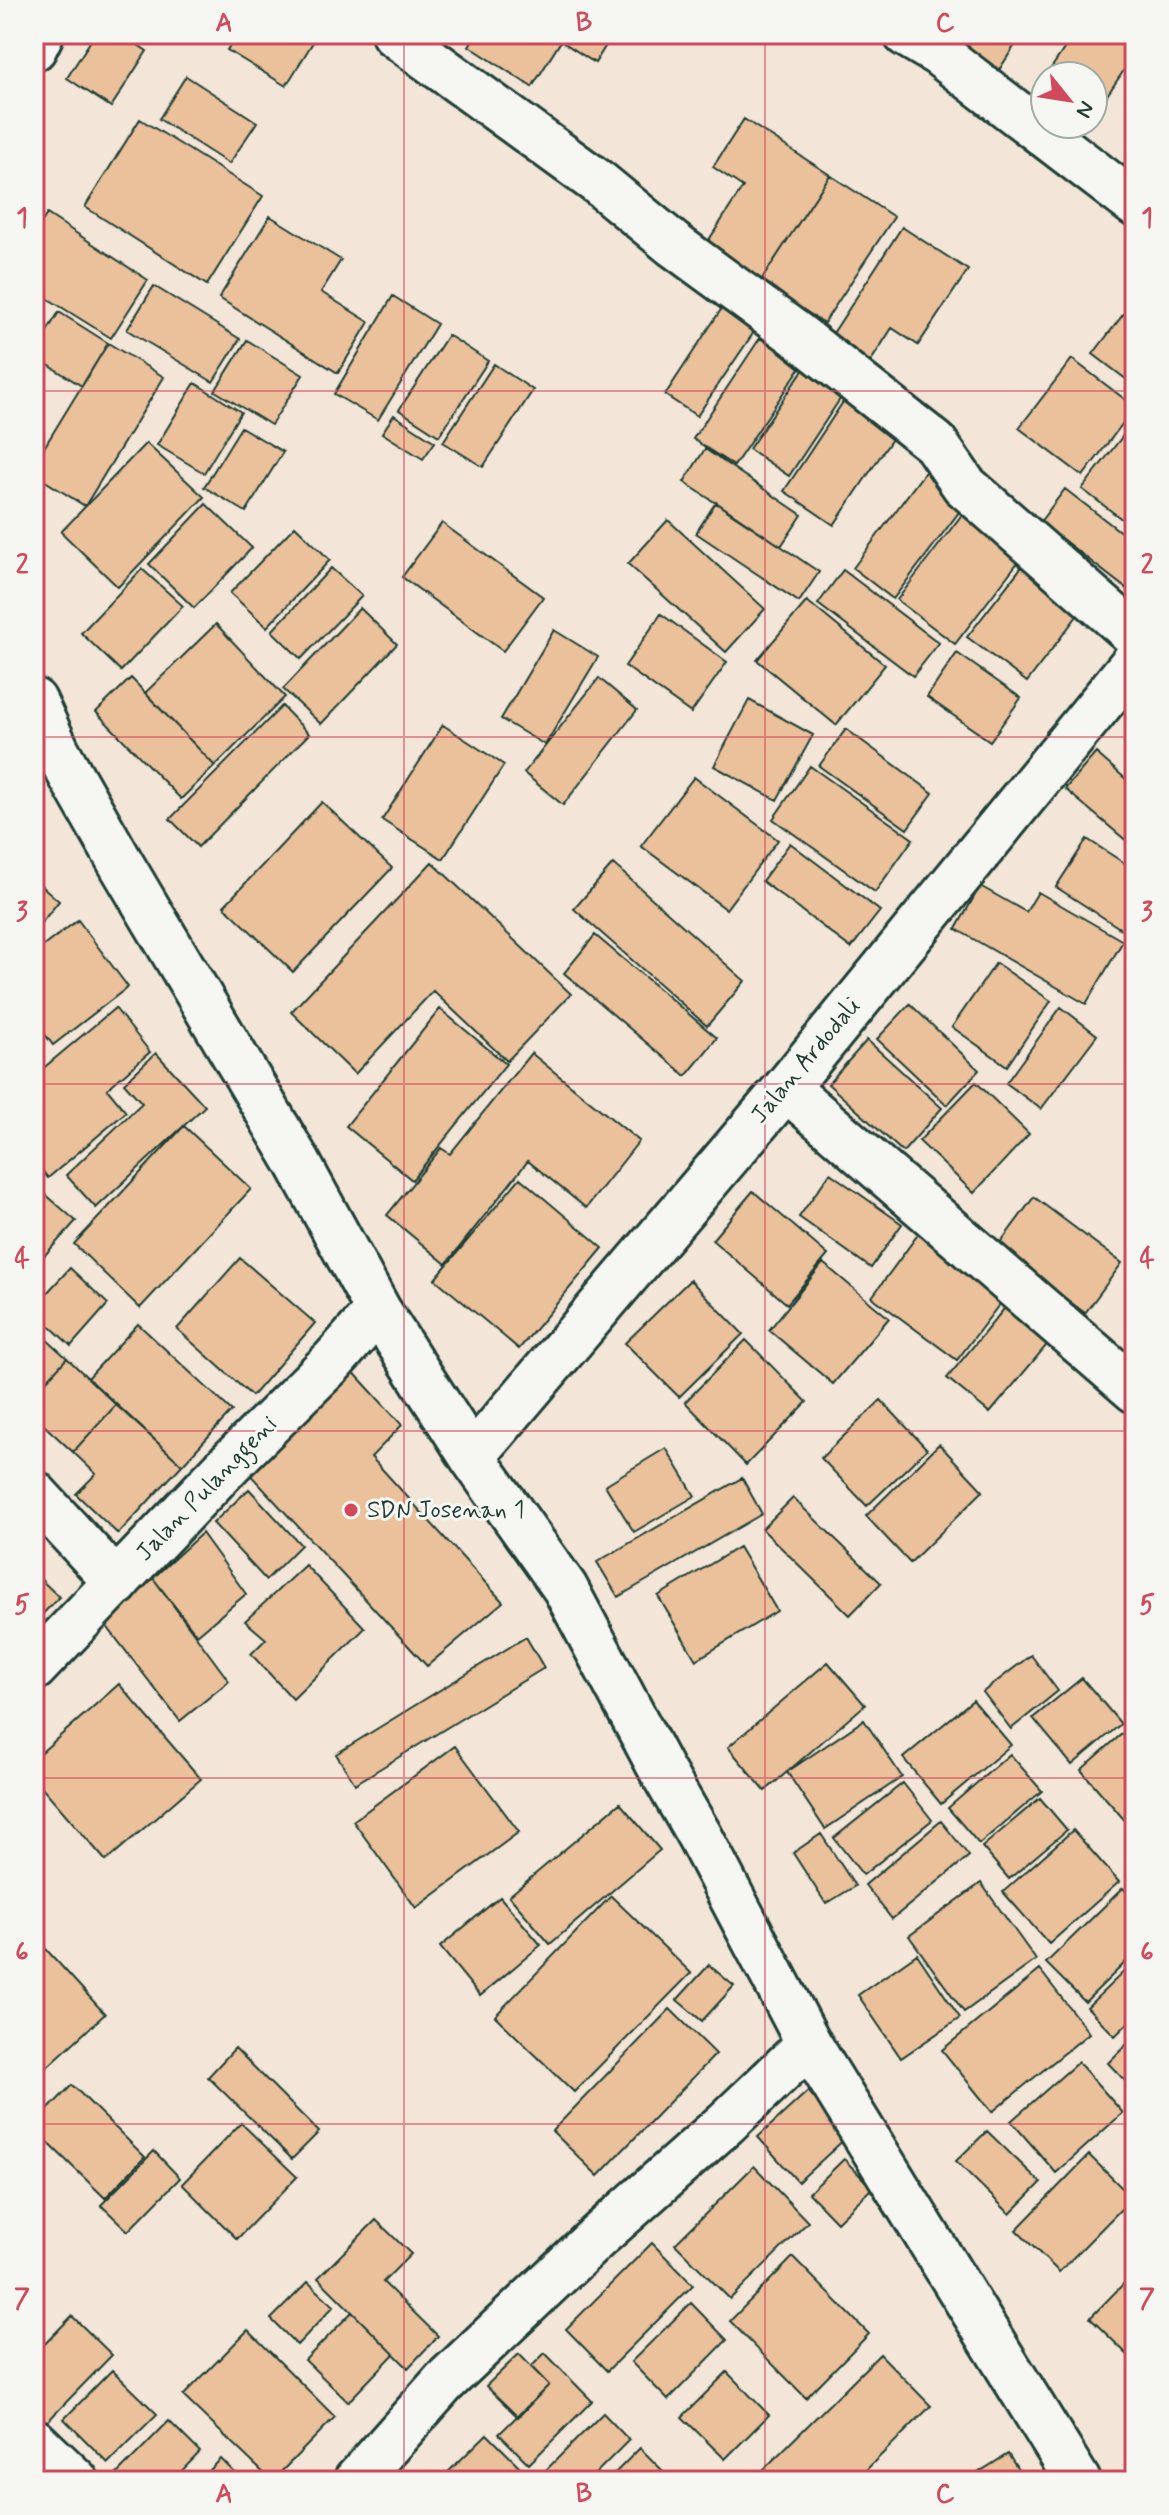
<svg xmlns="http://www.w3.org/2000/svg" width="1169" height="2515" viewBox="0 0 1169 2515" font-family="Mynerve,sans-serif">
<rect width="100%" height="100%" fill="#f3e6d8"/>
<filter id="ink" filterUnits="userSpaceOnUse"><feTurbulence type="fractalNoise" baseFrequency=".0125" numOctaves="2"/><feDisplacementMap in="SourceGraphic" scale="16" xChannelSelector="R" yChannelSelector="G"/><feConvolveMatrix kernelMatrix="1 2 1 2 8 2 1 2 1" color-interpolation-filters="sRGB"/></filter>
<g filter="url(#ink)">
<!-- building -->
<path fill="#ebc19b" stroke="#1f3d34" stroke-width="2" d="M 95,34 L 121,34 L 147,51 L 111,107 L 67,78 Z
M 237,34 L 318,34 L 286,86 L 227,50 Z
M 476,34 L 613,34 L 595,63 L 561,41 L 532,87 L 469,46 Z
M 944,34 L 1022,34 L 999,70 Z
M 1074,34 L 1126,34 L 1135,40 L 1135,54 L 1093,116 L 1093,76 L 1046,76 Z
M 186,76 L 257,122 L 229,164 L 159,119 Z
M 1045,77 L 1045,109 L 1030,99 Z
M 140,119 L 263,196 L 207,285 L 85,207 Z
M 744,119 L 830,175 L 760,282 L 705,246 L 743,187 L 713,167 Z
M 830,175 L 894,217 L 824,323 L 760,282 Z
M 47,214 L 148,280 L 111,338 L 34,290 L 34,234 Z
M 270,216 L 341,260 L 321,292 L 369,322 L 338,373 L 219,298 Z
M 902,227 L 968,270 L 918,345 L 892,328 L 869,364 L 830,338 Z
M 154,286 L 240,339 L 213,382 L 127,330 Z
M 393,296 L 437,324 L 378,420 L 334,394 Z
M 1135,299 L 1135,386 L 1093,354 Z
M 722,308 L 756,329 L 697,416 L 665,395 Z
M 59,312 L 108,343 L 82,386 L 34,356 L 34,352 Z
M 448,335 L 488,361 L 439,436 L 399,410 Z
M 760,338 L 802,365 L 734,466 L 693,439 Z
M 247,340 L 303,375 L 271,425 L 215,391 Z
M 108,343 L 164,377 L 85,506 L 34,474 L 34,464 Z
M 1072,359 L 1135,407 L 1083,476 L 1019,428 Z
M 494,364 L 533,390 L 483,467 L 443,442 Z
M 805,367 L 844,393 L 789,476 L 749,449 Z
M 195,383 L 241,412 L 204,473 L 157,445 Z
M 851,390 L 902,424 L 834,525 L 784,491 Z
M 394,415 L 435,442 L 423,459 L 382,433 Z
M 1135,420 L 1135,529 L 1082,489 Z
M 241,427 L 283,452 L 246,512 L 204,487 Z
M 146,443 L 204,497 L 118,587 L 61,532 Z
M 705,449 L 802,515 L 781,546 L 684,482 Z
M 928,468 L 969,499 L 893,599 L 853,568 Z
M 1065,489 L 1135,543 L 1135,581 L 1128,590 L 1040,522 Z
M 716,502 L 819,572 L 799,602 L 696,533 Z
M 206,504 L 252,548 L 194,608 L 149,564 Z
M 967,508 L 1025,553 L 955,644 L 897,600 Z
M 668,520 L 765,609 L 726,652 L 628,564 Z
M 442,523 L 543,597 L 503,651 L 402,577 Z
M 295,526 L 330,560 L 267,627 L 230,593 Z
M 1027,560 L 1086,604 L 1027,682 L 967,637 Z
M 331,568 L 362,596 L 301,659 L 272,631 Z
M 142,569 L 183,606 L 121,671 L 81,633 Z
M 843,570 L 939,643 L 913,676 L 818,604 Z
M 807,601 L 885,665 L 836,725 L 757,660 Z
M 360,608 L 397,644 L 321,724 L 283,689 Z
M 661,614 L 727,662 L 691,713 L 625,666 Z
M 216,624 L 285,697 L 215,766 L 145,693 Z
M 554,630 L 598,657 L 545,745 L 501,719 Z
M 957,653 L 1021,698 L 990,741 L 927,697 Z
M 131,678 L 215,766 L 181,799 L 96,712 Z
M 599,678 L 637,710 L 563,805 L 524,773 Z
M 749,700 L 813,735 L 777,800 L 714,766 Z
M 282,706 L 309,734 L 198,847 L 170,819 Z
M 443,725 L 504,765 L 443,859 L 382,820 Z
M 846,729 L 933,793 L 907,829 L 819,766 Z
M 1096,753 L 1135,787 L 1135,848 L 1065,789 Z
M 810,766 L 913,839 L 875,892 L 773,819 Z
M 694,777 L 778,840 L 726,909 L 641,846 Z
M 322,802 L 392,868 L 293,972 L 224,906 Z
M 1087,839 L 1135,870 L 1135,938 L 1056,887 Z
M 790,843 L 880,911 L 851,948 L 762,881 Z
M 432,862 L 571,994 L 507,1061 L 433,991 L 355,1074 L 291,1012 Z
M 613,864 L 745,981 L 707,1026 L 574,909 Z
M 34,879 L 59,901 L 34,932 Z
M 980,886 L 1026,912 L 1038,892 L 1123,941 L 1086,1004 L 956,929 Z
M 78,920 L 128,987 L 53,1045 L 34,1020 L 34,953 Z
M 595,935 L 717,1038 L 686,1076 L 564,973 Z
M 996,963 L 1051,1001 L 1007,1066 L 952,1027 Z
M 910,1004 L 979,1070 L 947,1105 L 877,1039 Z
M 1061,1007 L 1097,1035 L 1041,1109 L 1006,1083 Z
M 115,1008 L 150,1052 L 107,1089 L 126,1112 L 48,1178 L 34,1160 L 34,1076 Z
M 440,1009 L 506,1064 L 412,1180 L 346,1126 Z
M 867,1040 L 942,1108 L 903,1152 L 828,1084 Z
M 156,1053 L 205,1106 L 96,1208 L 66,1175 L 142,1103 L 124,1083 Z
M 531,1053 L 639,1141 L 586,1208 L 528,1161 L 446,1264 L 387,1215 L 441,1148 L 450,1154 Z
M 976,1082 L 1029,1134 L 974,1193 L 919,1141 Z
M 184,1126 L 251,1189 L 140,1308 L 74,1244 Z
M 830,1173 L 902,1224 L 871,1268 L 799,1217 Z
M 520,1178 L 603,1248 L 519,1349 L 435,1279 Z
M 753,1191 L 828,1255 L 787,1304 L 712,1240 Z
M 44,1193 L 76,1221 L 34,1267 L 34,1204 Z
M 1034,1197 L 1122,1263 L 1085,1313 L 997,1247 Z
M 922,1229 L 1008,1293 L 957,1360 L 872,1297 Z
M 240,1258 L 315,1323 L 252,1396 L 177,1329 Z
M 823,1263 L 889,1318 L 833,1384 L 769,1330 Z
M 70,1268 L 108,1304 L 71,1346 L 34,1311 L 34,1307 Z
M 690,1280 L 743,1334 L 679,1397 L 625,1343 Z
M 1013,1298 L 1056,1334 L 990,1413 L 947,1378 Z
M 138,1324 L 232,1411 L 182,1465 L 88,1378 Z
M 34,1328 L 67,1358 L 34,1394 Z
M 746,1340 L 807,1402 L 746,1465 L 685,1402 Z
M 67,1358 L 116,1405 L 73,1452 L 34,1416 L 34,1394 Z
M 348,1366 L 402,1425 L 371,1457 L 503,1602 L 427,1666 L 245,1469 Z
M 881,1400 L 927,1449 L 867,1506 L 821,1458 Z
M 116,1405 L 182,1465 L 118,1534 L 76,1494 L 96,1474 L 73,1452 Z
M 939,1444 L 983,1491 L 910,1563 L 866,1516 Z
M 666,1448 L 695,1496 L 634,1532 L 605,1485 Z
M 742,1478 L 762,1514 L 618,1597 L 597,1562 Z
M 249,1489 L 301,1545 L 266,1580 L 213,1523 Z
M 793,1498 L 881,1583 L 850,1615 L 762,1529 Z
M 202,1533 L 246,1594 L 197,1635 L 153,1578 Z
M 739,1547 L 777,1611 L 696,1660 L 658,1596 Z
M 305,1565 L 365,1628 L 293,1699 L 251,1654 L 266,1639 L 245,1621 Z
M 34,1573 L 59,1597 L 34,1623 Z
M 153,1578 L 229,1681 L 180,1721 L 105,1624 Z
M 526,1637 L 544,1668 L 355,1784 L 336,1754 Z
M 1031,1655 L 1058,1691 L 1011,1729 L 983,1692 Z
M 828,1662 L 865,1705 L 765,1791 L 728,1747 Z
M 1082,1678 L 1121,1724 L 1072,1765 L 1033,1718 Z
M 119,1684 L 201,1779 L 106,1861 L 34,1778 L 34,1759 Z
M 973,1700 L 1011,1745 L 941,1804 L 903,1758 Z
M 864,1720 L 902,1777 L 825,1829 L 787,1772 Z
M 1124,1732 L 1135,1744 L 1135,1832 L 1081,1770 Z
M 455,1746 L 519,1832 L 416,1908 L 353,1821 Z
M 1010,1754 L 1042,1791 L 979,1844 L 948,1808 Z
M 903,1783 L 932,1820 L 863,1875 L 834,1838 Z
M 1040,1798 L 1067,1830 L 1009,1879 L 982,1847 Z
M 620,1803 L 660,1850 L 550,1944 L 509,1896 Z
M 941,1821 L 969,1856 L 892,1919 L 865,1885 Z
M 1073,1830 L 1119,1882 L 1049,1944 L 1003,1892 Z
M 821,1834 L 855,1886 L 826,1904 L 793,1853 Z
M 981,1883 L 1036,1960 L 964,2012 L 909,1936 Z
M 1123,1888 L 1135,1900 L 1135,1953 L 1085,2002 L 1046,1963 Z
M 611,1896 L 691,1973 L 574,2092 L 495,2016 Z
M 500,1897 L 541,1945 L 480,1996 L 440,1947 Z
M 34,1936 L 105,2014 L 34,2079 Z
M 917,1954 L 960,2018 L 901,2058 L 858,1995 Z
M 1135,1961 L 1135,2016 L 1115,2036 L 1087,2007 Z
M 709,1965 L 734,1986 L 702,2021 L 677,2000 Z
M 1040,1970 L 1089,2033 L 992,2112 L 942,2050 Z
M 670,2009 L 716,2054 L 598,2176 L 552,2131 Z
M 1135,2036 L 1135,2085 L 1132,2088 L 1108,2063 Z
M 235,2048 L 319,2132 L 292,2159 L 208,2077 Z
M 1078,2062 L 1123,2113 L 1056,2173 L 1011,2121 Z
M 72,2085 L 145,2157 L 105,2198 L 34,2129 L 34,2124 Z
M 808,2091 L 848,2136 L 798,2182 L 758,2137 Z
M 241,2123 L 297,2177 L 237,2239 L 182,2184 Z
M 987,2131 L 1041,2183 L 1010,2214 L 956,2161 Z
M 154,2151 L 180,2178 L 128,2231 L 101,2205 Z
M 1089,2155 L 1132,2198 L 1059,2272 L 1016,2230 Z
M 844,2159 L 872,2188 L 837,2222 L 809,2193 Z
M 754,2166 L 808,2222 L 730,2299 L 675,2244 Z
M 376,2220 L 411,2254 L 383,2282 L 438,2336 L 408,2368 L 318,2278 Z
M 652,2243 L 693,2285 L 607,2371 L 566,2329 Z
M 793,2257 L 869,2334 L 806,2398 L 730,2321 Z
M 1135,2272 L 1135,2362 L 1090,2318 Z
M 308,2282 L 334,2306 L 297,2345 L 271,2319 Z
M 691,2303 L 727,2340 L 668,2400 L 631,2362 Z
M 352,2312 L 394,2354 L 348,2402 L 305,2360 Z
M 72,2316 L 112,2355 L 46,2423 L 34,2410 L 34,2355 Z
M 248,2330 L 335,2417 L 272,2481 L 183,2396 Z
M 545,2353 L 592,2401 L 529,2464 L 499,2434 L 549,2385 L 531,2367 Z
M 519,2354 L 549,2385 L 518,2417 L 486,2386 Z
M 880,2354 L 931,2406 L 855,2481 L 774,2481 L 763,2470 Z
M 112,2370 L 157,2414 L 108,2463 L 64,2419 Z
M 727,2372 L 769,2415 L 725,2459 L 682,2417 Z
M 603,2413 L 629,2440 L 588,2481 L 555,2481 L 545,2471 Z
M 169,2421 L 200,2452 L 172,2481 L 124,2481 L 117,2474 Z
M 487,2434 L 534,2481 L 439,2481 Z
M 640,2448 L 666,2474 L 659,2481 L 607,2481 Z
M 1008,2454 L 1025,2481 L 965,2481 Z
M 221,2459 L 243,2481 L 199,2481 Z"/>
<g fill="none" stroke-linecap="round" stroke-linejoin="round">
<defs>
<path id="minor" d="M 394,34 L 599,183 L 673,244 L 796,334 L 935,443 L 964,485 L 1135,635
M 906,34 L 938,53 L 1135,204
M 34,48 L 41,34
M 34,701 L 57,751 L 123,867 L 297,1161 L 378,1310 L 472,1457 L 565,1588 L 662,1771 L 699,1835 L 809,2044 L 1078,2481
M 786,1088 L 1135,1390
M 472,1457 L 786,1088 L 1135,661
M 34,1493 L 117,1583
M 34,1668 L 230,1463 L 333,1361 L 378,1310
M 34,2441 L 76,2481
M 356,2481 L 444,2382 L 595,2239 L 726,2123 L 809,2044"/>
</defs>
<!-- minor casing -->
<use href="#minor" stroke="#1f3d34" stroke-width="50"/>
<!-- minor -->
<use href="#minor" stroke="#f6f6f2" stroke-width="44"/>
</g>
</g>
<!-- grid -->
<path fill="none" stroke="#d1495b" stroke-width="2" stroke-opacity="0.55" d="M 404,34 L 404,2481M 765,34 L 765,2481M 34,391 L 1135,391M 34,737 L 1135,737M 34,1084 L 1135,1084M 34,1431 L 1135,1431M 34,1778 L 1135,1778M 34,2124 L 1135,2124"/>
<!-- markers -->
<circle fill="#d1495b" stroke="#f6f6f2" stroke-width="3" cx="351" cy="1510" r="8"/>
<g text-anchor="middle" dominant-baseline="central" stroke-width="6" stroke-linejoin="round" paint-order="stroke">
<!-- street labels -->
<g font-size="24" fill="#1f3d34" stroke="#f6f6f2">
<text transform="translate(806 1061) rotate(-50)">Jalan Ardodali</text>
<text transform="translate(207 1489) rotate(-46)">Jalan Pulanggeni</text>
</g>
<!-- poi labels -->
<g font-size="24" fill="#1f3d34" stroke="#f6f6f2" text-anchor="start">
<text x="367" y="1510">SDN Josenan 1</text>
</g>
</g>
<!-- margin -->
<rect width="1169" height="2515" fill="none" stroke="#f6f6f2" stroke-width="88"/>
<!-- north arrow -->
<g transform="translate(1069 100) rotate(120)"><circle r="38" fill="#f6f6f2" stroke="#a0aca6" stroke-width="2"/>
<path d="M0-6L14 30L0 20L-14 30Z" fill="#d1495b"/>
<text y="-12" font-size="22" font-weight="bold" text-anchor="middle" fill="#1f3d34">N</text>
</g>
<rect x="44" y="44" width="1081" height="2427" fill="none" stroke="#d1495b" stroke-width="3"/>
<g font-size="26" text-anchor="middle" font-weight="bold" fill="#d1495b">
<text x="224" y="31">A</text>
<text x="584" y="31">B</text>
<text x="945" y="31">C</text>
<text x="22" y="226">1</text>
<text x="1147" y="226">1</text>
<text x="22" y="573">2</text>
<text x="1147" y="573">2</text>
<text x="22" y="920">3</text>
<text x="1147" y="920">3</text>
<text x="22" y="1267">4</text>
<text x="1147" y="1267">4</text>
<text x="22" y="1613">5</text>
<text x="1147" y="1613">5</text>
<text x="22" y="1960">6</text>
<text x="1147" y="1960">6</text>
<text x="22" y="2307">7</text>
<text x="1147" y="2307">7</text>
<text x="224" y="2502">A</text>
<text x="584" y="2502">B</text>
<text x="945" y="2502">C</text>
</g>
</svg>
